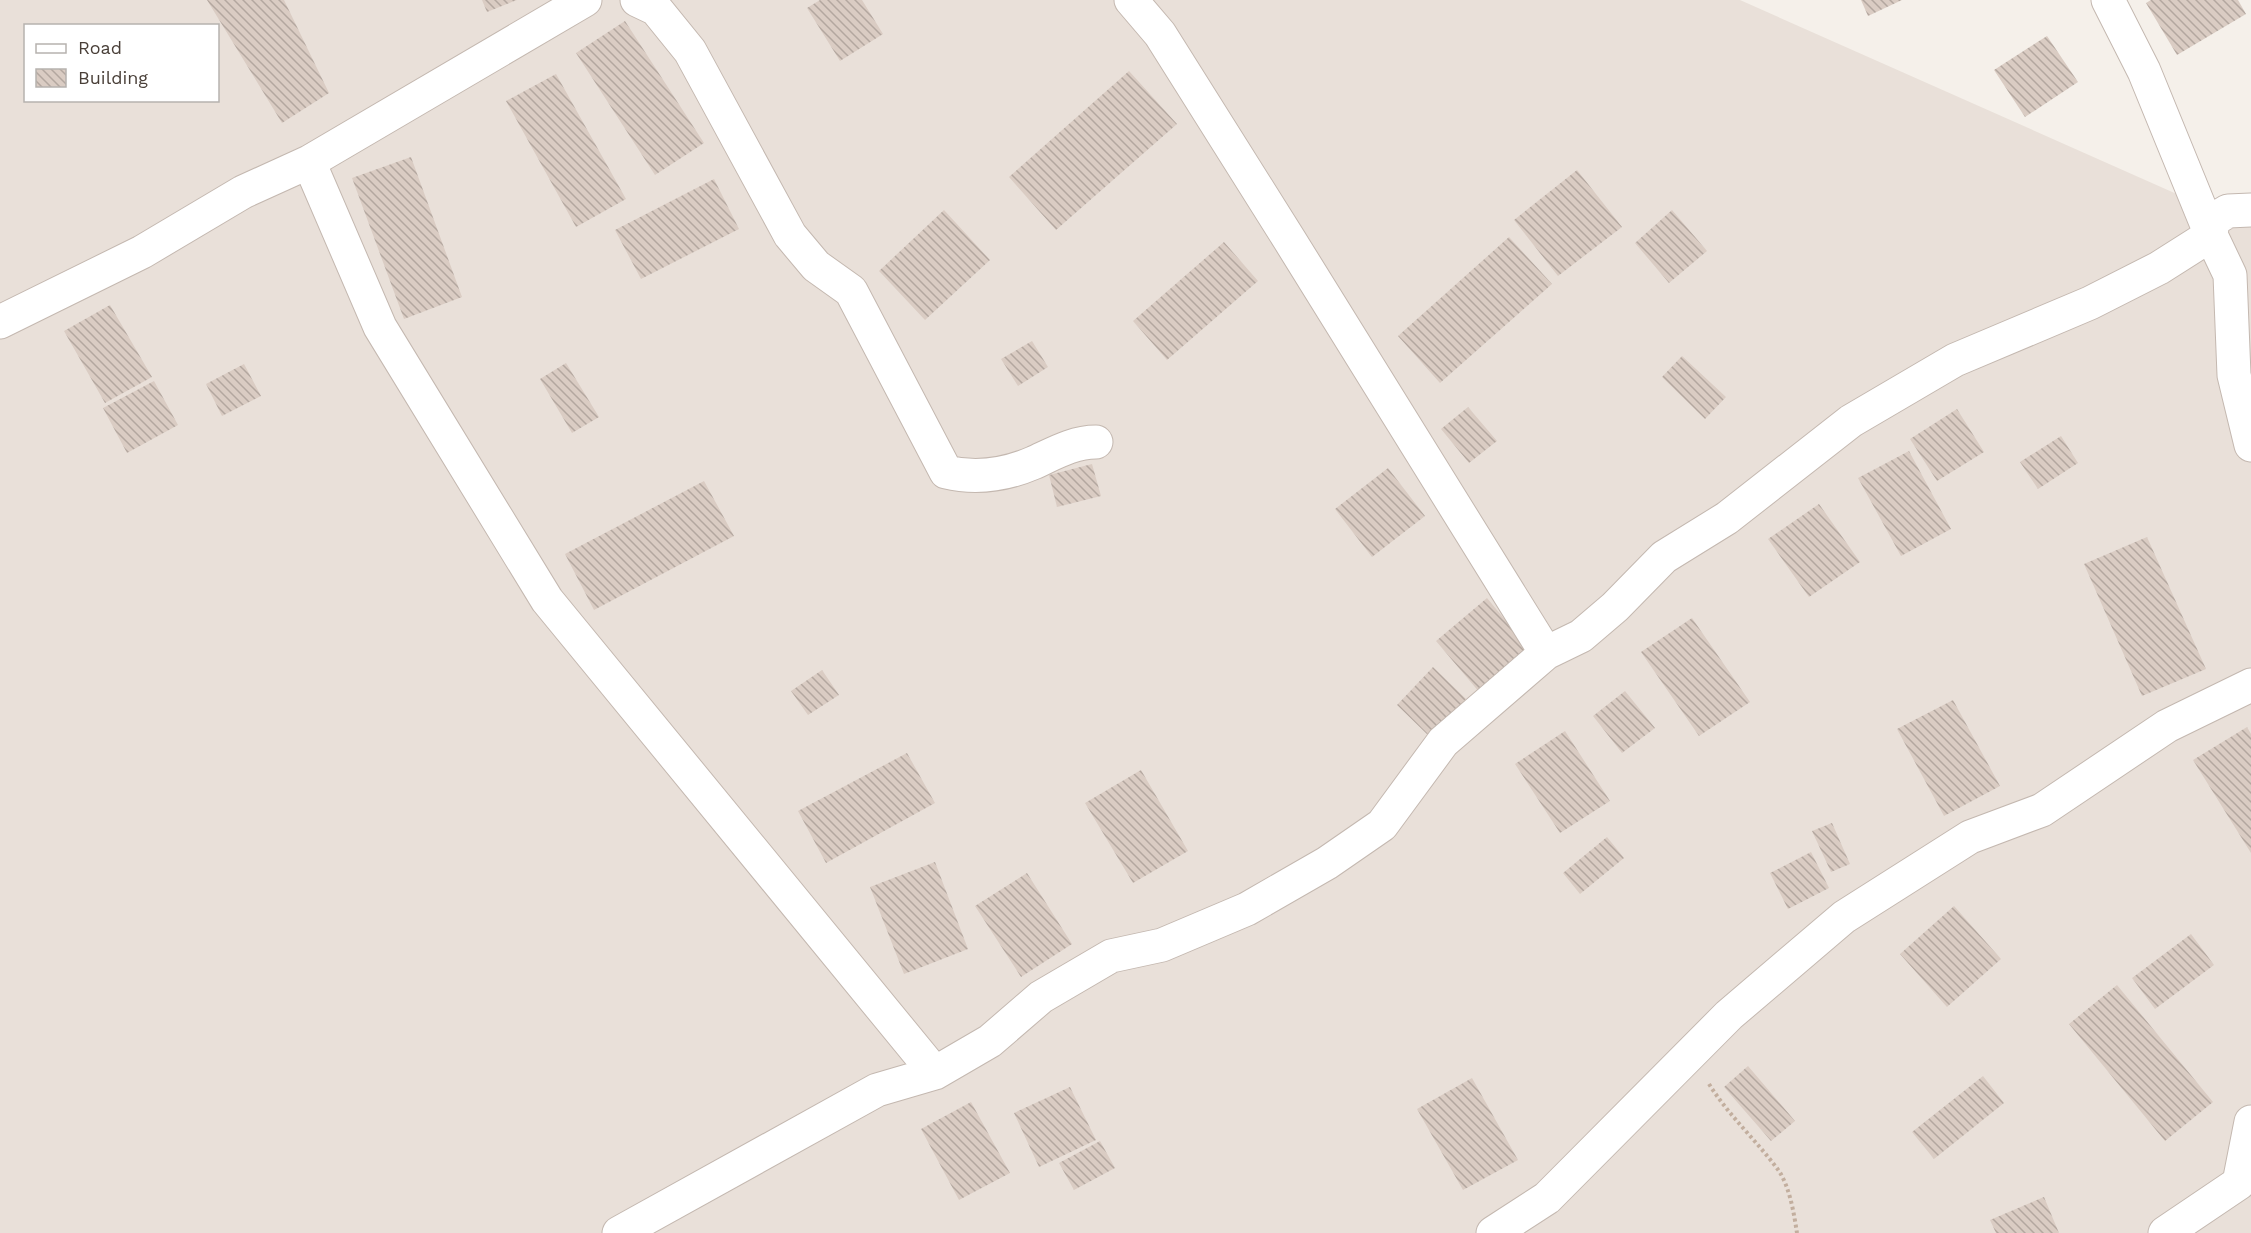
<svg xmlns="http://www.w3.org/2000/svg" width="2251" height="1233" viewBox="0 0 2251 1233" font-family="'Work Sans',sans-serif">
<defs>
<pattern id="building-back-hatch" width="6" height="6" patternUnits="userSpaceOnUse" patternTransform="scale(1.5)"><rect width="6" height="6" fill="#daccc3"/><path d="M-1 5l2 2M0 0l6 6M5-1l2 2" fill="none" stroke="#b3a79f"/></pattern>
</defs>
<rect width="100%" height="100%" fill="#f5f0ea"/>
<!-- residential -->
<path fill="#e9e0d9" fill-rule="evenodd" d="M 0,0 L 1740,0 L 2251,227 L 2251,1233 L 0,1233 ZM 26,26 L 218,26 L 218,100 L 26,100 Z"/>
<!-- building -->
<path fill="url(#building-back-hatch)" d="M 207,0 L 284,0 L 329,93 L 282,123 Z
M 482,0 L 517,0 L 487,12 Z
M 820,0 L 862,0 L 883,34 L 840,61 L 807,8 Z
M 1861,0 L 1902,0 L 1868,16 Z
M 2151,0 L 2238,0 L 2246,14 L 2177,55 L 2146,3 Z
M 625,21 L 704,143 L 655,175 L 576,53 Z
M 2047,36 L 2078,82 L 2025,117 L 1994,70 Z
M 1129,71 L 1177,124 L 1056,230 L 1009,177 Z
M 556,74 L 626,199 L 576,227 L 506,101 Z
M 411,157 L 462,297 L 404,319 L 352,178 Z
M 1577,170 L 1622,227 L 1558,276 L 1514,220 Z
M 714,179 L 739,229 L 641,279 L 615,230 Z
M 944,210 L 990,260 L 925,320 L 879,271 Z
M 1672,210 L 1707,251 L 1669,283 L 1635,243 Z
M 1509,237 L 1552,284 L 1440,383 L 1398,336 Z
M 1224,242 L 1258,281 L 1167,360 L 1133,321 Z
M 110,305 L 152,377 L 105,403 L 64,331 Z
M 1032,341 L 1048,367 L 1018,386 L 1001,359 Z
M 1682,356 L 1726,397 L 1705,419 L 1662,377 Z
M 566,363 L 599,417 L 572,433 L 540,379 Z
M 244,364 L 261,396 L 222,416 L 206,384 Z
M 154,381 L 178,425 L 127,453 L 103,408 Z
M 1468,407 L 1497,441 L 1469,463 L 1441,429 Z
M 1957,409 L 1984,452 L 1937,481 L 1910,439 Z
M 2061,436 L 2078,463 L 2038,489 L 2020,462 Z
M 1909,451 L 1951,529 L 1901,556 L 1858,478 Z
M 1092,464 L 1101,496 L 1057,507 L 1049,475 Z
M 1388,468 L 1425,516 L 1372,557 L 1335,509 Z
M 704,481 L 734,536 L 594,610 L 565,554 Z
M 1819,504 L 1860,562 L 1809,597 L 1768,539 Z
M 2147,537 L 2206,669 L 2142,696 L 2084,564 Z
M 1487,598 L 1530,650 L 1480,693 L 1436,641 Z
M 1692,618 L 1750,702 L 1699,736 L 1641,652 Z
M 1433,667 L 1466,699 L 1429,736 L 1397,705 Z
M 822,670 L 839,695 L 808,715 L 791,691 Z
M 1625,691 L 1655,728 L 1622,753 L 1593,716 Z
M 1953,700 L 2000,786 L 1944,816 L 1897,729 Z
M 2247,727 L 2251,734 L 2251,853 L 2193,760 Z
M 1565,731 L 1610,801 L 1560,833 L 1515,764 Z
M 907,753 L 935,803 L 826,863 L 798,811 Z
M 1141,770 L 1188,851 L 1133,883 L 1085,803 Z
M 1832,823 L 1850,864 L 1831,872 L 1812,831 Z
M 1607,837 L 1624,858 L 1580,894 L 1563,873 Z
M 1811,852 L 1829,888 L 1788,909 L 1770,873 Z
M 935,862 L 968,949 L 904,974 L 870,887 Z
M 1027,873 L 1072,944 L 1021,977 L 975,906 Z
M 1954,906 L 2001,959 L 1947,1007 L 1900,954 Z
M 2191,934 L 2214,965 L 2155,1009 L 2132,978 Z
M 2117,985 L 2213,1102 L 2165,1141 L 2069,1024 Z
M 1748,1066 L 1795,1121 L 1771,1141 L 1724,1087 Z
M 1983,1076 L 2004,1103 L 1934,1159 L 1912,1132 Z
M 1472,1078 L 1518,1160 L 1463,1190 L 1417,1109 Z
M 1070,1087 L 1096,1140 L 1039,1167 L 1014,1113 Z
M 971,1102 L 1010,1173 L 959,1200 L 921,1129 Z
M 1100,1141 L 1115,1168 L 1074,1190 L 1059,1163 Z
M 2044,1197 L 2059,1233 L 1996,1233 L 1990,1220 Z"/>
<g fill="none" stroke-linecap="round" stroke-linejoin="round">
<defs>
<path id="minor" d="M 637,0 L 656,9 L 690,51 L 790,235 L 816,266 L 851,291 L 946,472 C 976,479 1005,475 1033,463 C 1053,454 1073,442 1096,442
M 1131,0 L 1160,34 L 1289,239 L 1546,653
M 2108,0 L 2144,71 L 2211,235 L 2230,275 L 2234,375 L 2251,445
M 309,162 L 380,327 L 547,600 L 935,1073
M 0,322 L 142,252 L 243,192 L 309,162 L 585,0
M 619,1233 L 877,1090 L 935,1073 L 990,1041 L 1041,997 L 1111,956 L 1162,945 L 1247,909 L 1327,863 L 1382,825 L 1443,742 L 1546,653 L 1581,636 L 1615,607 L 1664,557 L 1727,518 L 1851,421 L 1955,360 L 2090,303 L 2159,268 L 2211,235 L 2213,220 L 2228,211 L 2251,210
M 1493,1233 L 1547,1198 L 1729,1015 L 1844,917 L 1970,837 L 2042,810 L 2167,726 L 2251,685
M 2165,1233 L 2239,1183 L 2251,1122"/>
</defs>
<!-- minor casing -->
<use href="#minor" stroke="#c4b8b0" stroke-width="35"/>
<!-- path -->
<path stroke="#c2ae9e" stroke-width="4" stroke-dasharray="3 3" stroke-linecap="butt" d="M 1709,1084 C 1729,1116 1757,1141 1779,1171 C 1790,1188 1794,1214 1797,1233"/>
<!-- minor -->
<use href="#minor" stroke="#fff" stroke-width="33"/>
</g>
<!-- legend -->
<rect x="24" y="24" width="195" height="78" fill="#ffffff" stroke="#b6b2af" stroke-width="1.5"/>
<rect x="36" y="44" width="30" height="9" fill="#ffffff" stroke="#b6b2af" stroke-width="1.5"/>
<text x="78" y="54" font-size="18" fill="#493f38">Road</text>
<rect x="36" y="69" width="30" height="18" fill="url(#building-back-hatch)" stroke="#b6b2af" stroke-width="1.5"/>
<text x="78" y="84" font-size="18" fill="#493f38">Building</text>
</svg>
